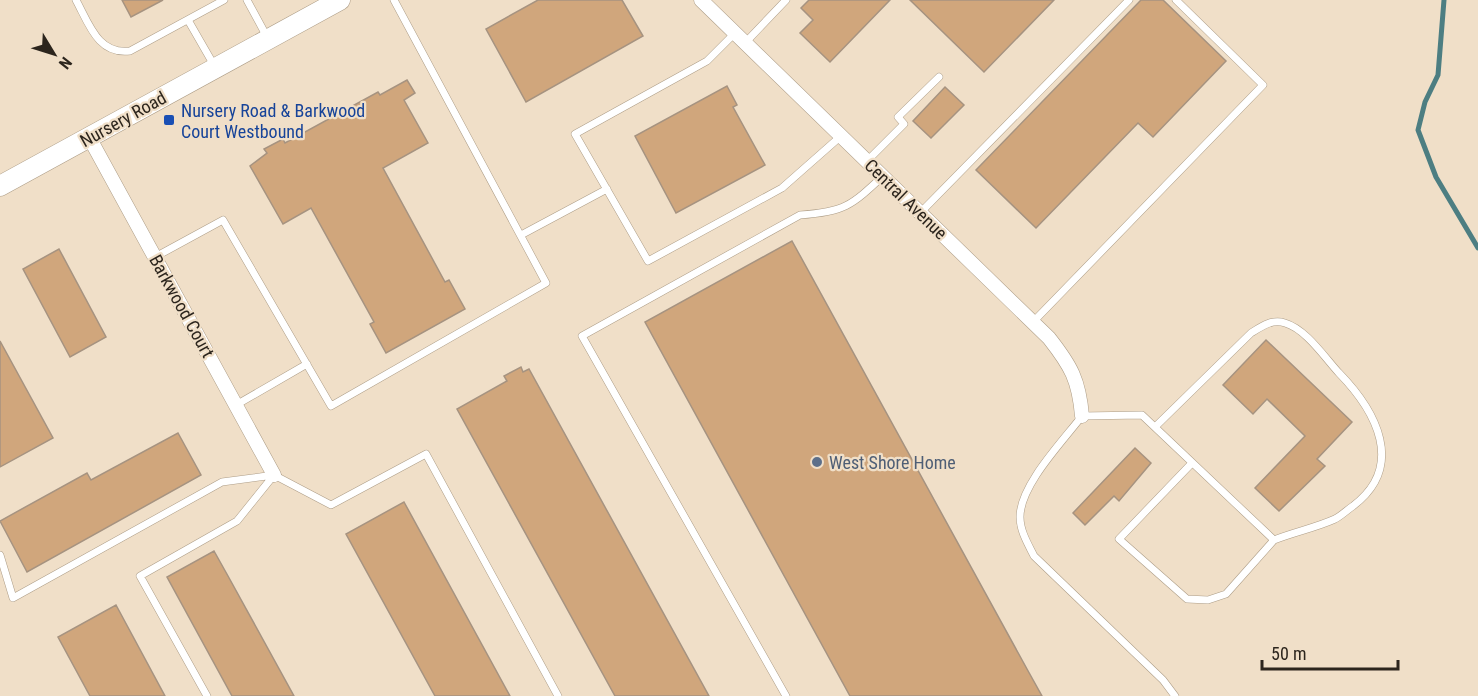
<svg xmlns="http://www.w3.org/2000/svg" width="1478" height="696" viewBox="0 0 1478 696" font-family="'Roboto Condensed',sans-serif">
<rect width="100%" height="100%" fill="#f0dfc8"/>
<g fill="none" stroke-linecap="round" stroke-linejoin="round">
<!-- stream -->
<path stroke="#4d7e82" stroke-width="5" d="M 1444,0 L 1438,75 L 1425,102 L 1418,130 L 1436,177 L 1478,248"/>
</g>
<!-- building -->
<path fill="#d0a67c" stroke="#a69380" stroke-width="1.5" d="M 122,0 L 163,0 L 131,17 Z
M 538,0 L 622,0 L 643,36 L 526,102 L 486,29 Z
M 809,0 L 890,0 L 830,62 L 800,33 L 813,20 L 801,8 Z
M 910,0 L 1054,0 L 984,72 Z
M 1141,0 L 1163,0 L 1226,61 L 1153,137 L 1138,123 L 1036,228 L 976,170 Z
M 407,80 L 415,93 L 404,100 L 428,143 L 383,168 L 445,282 L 449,280 L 465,309 L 386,353 L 370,324 L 374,322 L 311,208 L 283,224 L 250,166 L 267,153 L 264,149 L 283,139 L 285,143 L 378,92 L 380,95 Z
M 727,86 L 737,105 L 733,107 L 765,165 L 676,213 L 635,136 Z
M 945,87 L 964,105 L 931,138 L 913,121 Z
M 792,241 L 1027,669 L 1042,696 L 850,696 L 645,322 Z
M 59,249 L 106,337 L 70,357 L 23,269 Z
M 1266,340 L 1352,422 L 1317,459 L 1325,466 L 1279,511 L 1255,488 L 1305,436 L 1267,399 L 1253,414 L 1223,385 Z
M 0,341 L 53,438 L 0,467 Z
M 521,367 L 523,372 L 529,369 L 709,696 L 615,696 L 457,409 L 507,381 L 504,376 Z
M 178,433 L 201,475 L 27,572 L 0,521 L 87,473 L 91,480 Z
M 1135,448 L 1151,463 L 1119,501 L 1114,496 L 1085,525 L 1073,513 Z
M 404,502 L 510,696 L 435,696 L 346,534 Z
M 214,551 L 228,576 L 294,696 L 232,696 L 167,577 Z
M 116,605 L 165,696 L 90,696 L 58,637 Z"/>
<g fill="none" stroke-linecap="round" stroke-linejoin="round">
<defs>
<path id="lane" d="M 76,0 C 89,24 98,55 130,51 L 224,0
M 247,0 L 267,37
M 188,20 L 215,67
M 735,33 L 707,61 L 575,134 L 648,261 L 782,188 L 841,136
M 745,43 L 786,0
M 867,161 L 904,124 L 898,117 L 939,77
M 920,213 L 1129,0
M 521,235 L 607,189
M 155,257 L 223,220 L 331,406 L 546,283 L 394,0
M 1033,322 L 1263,85 L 1176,0
M 236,405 L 307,364
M 1155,427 L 1251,333 C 1262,326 1272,319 1285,323 C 1306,329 1325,358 1339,373 C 1376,411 1406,466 1353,506 C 1347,510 1341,516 1335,519 C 1315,528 1294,532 1274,540
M 0,555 L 13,598 L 222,482 L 274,475 L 331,505 L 426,454 L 558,696
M 207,696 L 140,576 L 237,521 L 274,475
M 786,696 L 582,336 L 800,215 C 844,212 851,206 883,176
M 1175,696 L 1163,680 L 1034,556 C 1028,544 1020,531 1020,517 C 1020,485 1063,441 1082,416 L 1142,415 L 1274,540 L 1226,594 L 1208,600 L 1187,599 L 1119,539 L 1192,463"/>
<path id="street" d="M 701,0 L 1049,338 C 1071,366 1079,380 1082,416
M 89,137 L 274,475"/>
<path id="secondary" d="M 0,186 L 340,0"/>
</defs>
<!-- lane casing -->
<use href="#lane" stroke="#ad9d87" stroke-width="8"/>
<!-- street casing -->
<use href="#street" stroke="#ad9d87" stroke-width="15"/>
<!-- secondary casing -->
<use href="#secondary" stroke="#ad9d87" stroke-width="21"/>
<!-- lane -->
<use href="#lane" stroke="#fff" stroke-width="7"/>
<!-- street -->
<use href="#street" stroke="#fff" stroke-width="14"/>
<!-- secondary -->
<use href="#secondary" stroke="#fff" stroke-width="20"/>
</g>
<!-- markers -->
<rect fill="#1a4fb4" stroke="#f0dfc8" stroke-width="2" x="163" y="114" width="12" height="12" rx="3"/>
<circle fill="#5c6f8a" stroke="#f0dfc8" stroke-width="2" cx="817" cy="462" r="6"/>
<g text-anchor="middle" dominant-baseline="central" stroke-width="4.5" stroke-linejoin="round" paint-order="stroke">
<!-- transit labels -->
<g font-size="18" fill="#164399" stroke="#f0dfc8" text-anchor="start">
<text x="181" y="110">Nursery Road &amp; Barkwood<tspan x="181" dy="21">Court Westbound</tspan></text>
</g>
<!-- street labels -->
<g font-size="18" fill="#2c251d" stroke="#f0dfc8">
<text transform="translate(123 119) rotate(-29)">Nursery Road</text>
<text transform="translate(906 199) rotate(44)">Central Avenue</text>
<text transform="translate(182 306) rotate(61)">Barkwood Court</text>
</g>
<!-- service labels -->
<g font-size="18" fill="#4e5e75" stroke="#f0dfc8" text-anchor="start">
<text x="829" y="462">West Shore Home</text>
</g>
</g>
<!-- north arrow -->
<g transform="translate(54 54) rotate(128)" stroke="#f0dfc8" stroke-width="4.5" paint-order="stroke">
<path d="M0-4.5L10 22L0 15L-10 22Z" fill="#2c251d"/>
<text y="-9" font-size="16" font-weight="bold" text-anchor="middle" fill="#2c251d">N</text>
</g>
<!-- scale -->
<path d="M1262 660v9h136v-9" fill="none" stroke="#2c251d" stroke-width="3"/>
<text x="1271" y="660" font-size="18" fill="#2c251d" stroke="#f0dfc8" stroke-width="4.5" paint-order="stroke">50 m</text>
</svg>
